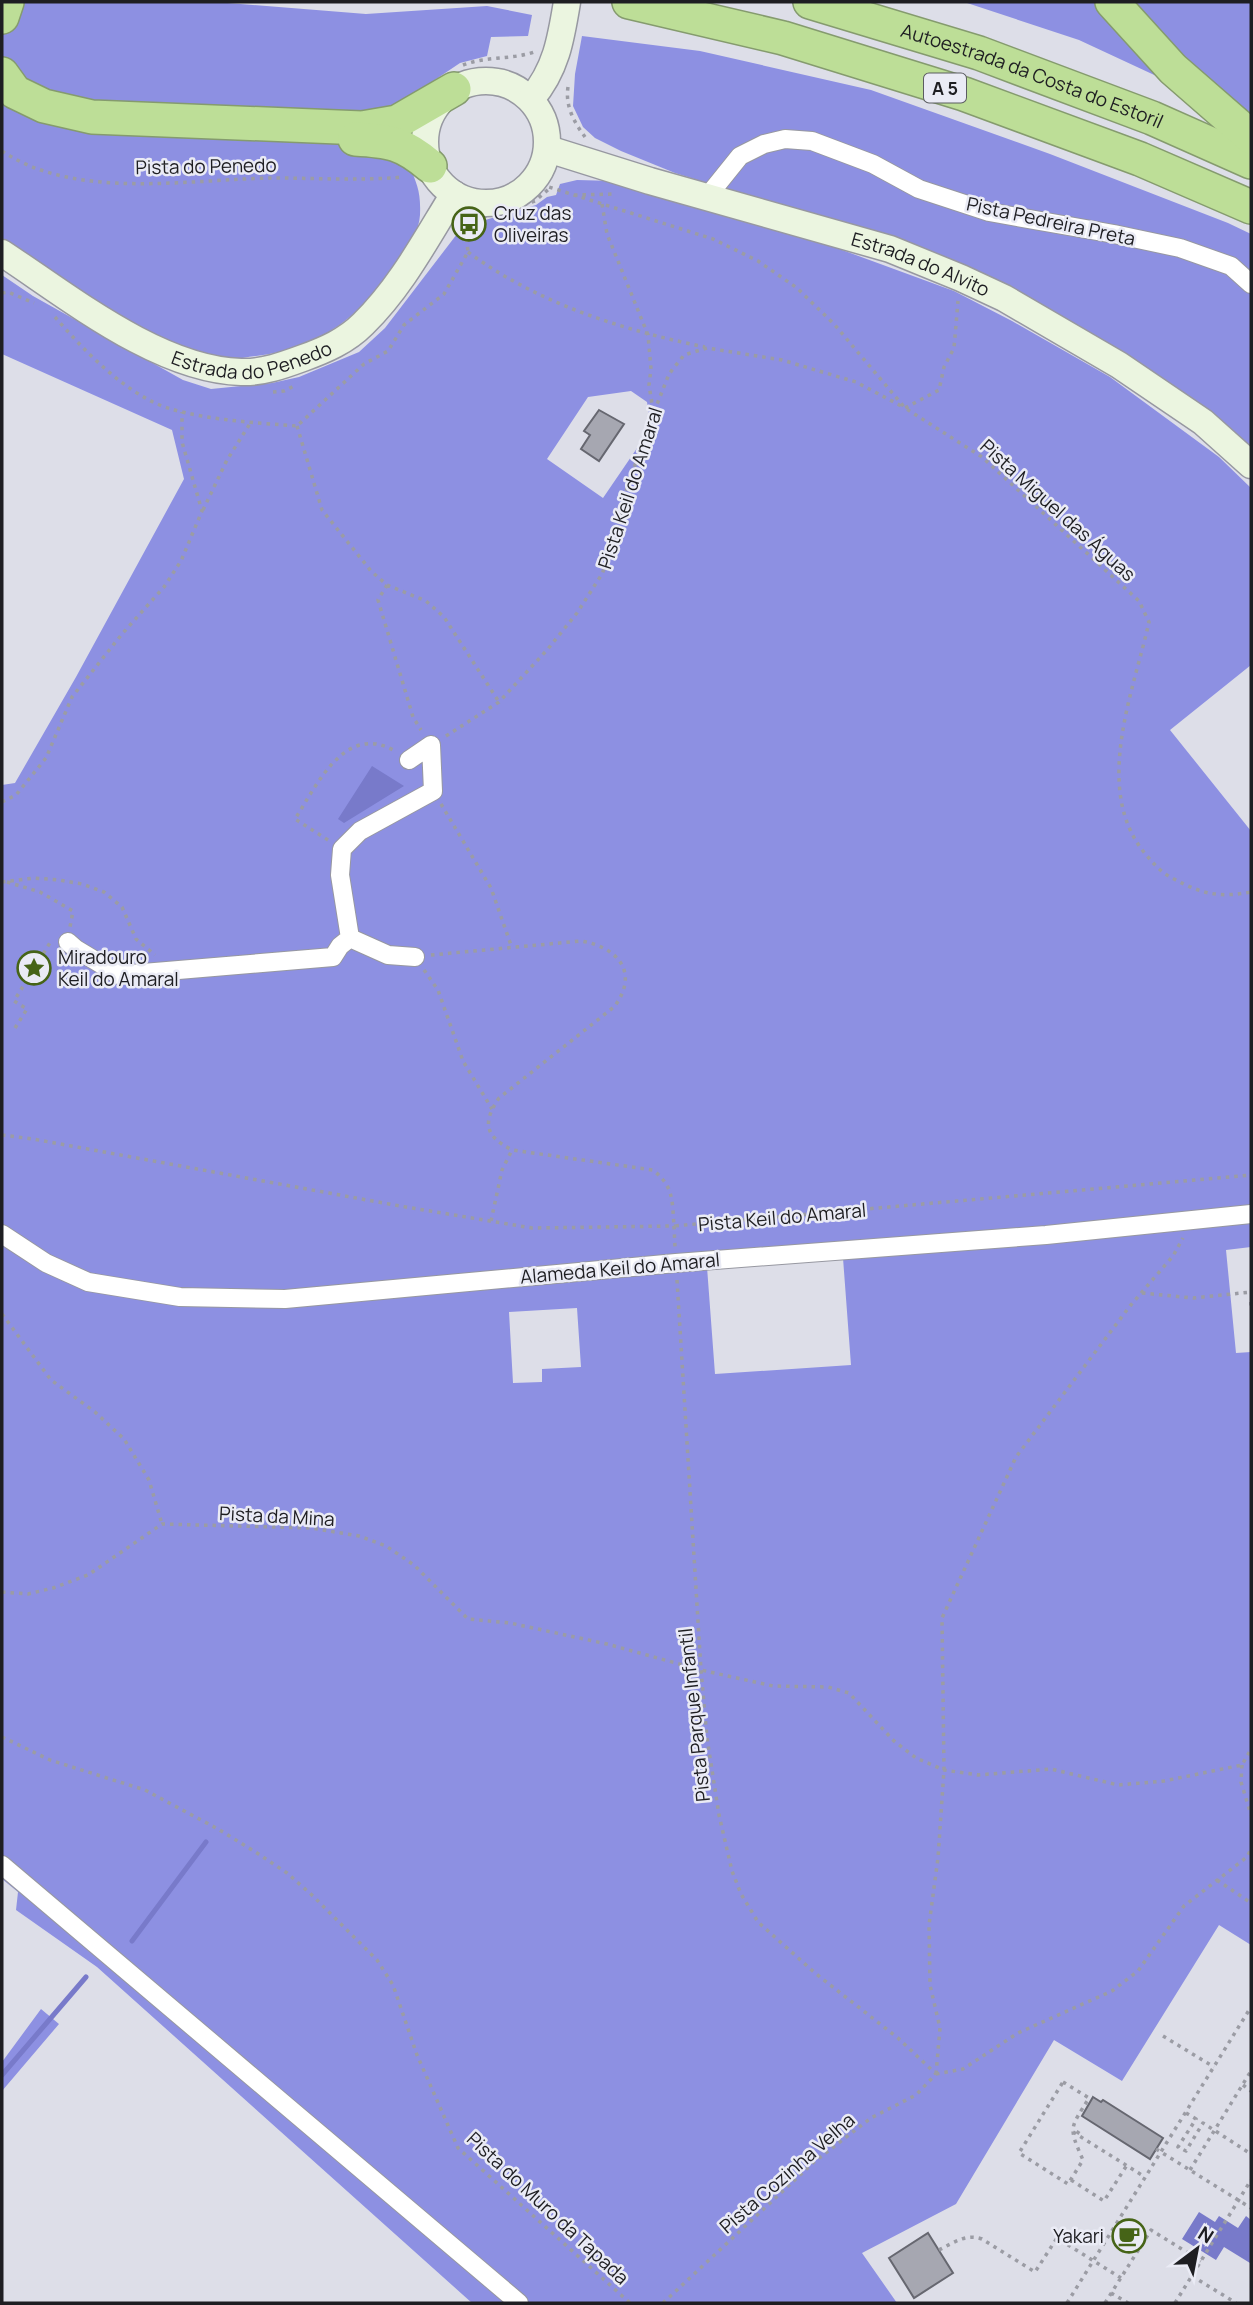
<svg xmlns="http://www.w3.org/2000/svg" width="1253" height="2305" viewBox="0 0 1253 2305" font-family="Manrope,sans-serif">
<rect width="100%" height="100%" fill="#dddee8"/>
<!-- forest -->
<path fill="#8d90e2" fill-rule="evenodd" d="M 2,2 L 215,2 L 366,14 L 487,6 L 532,15 L 528,36 L 491,37 L 487,56 L 460,63 L 393,108 C 398,126 403,145 409,164 C 417,185 421,191 420,215 C 419,232 409,244 400,258 C 365,313 323,348 256,356 C 246,357 235,360 225,359 C 158,352 59,275 2,238 Z
M 964,2 L 1251,2 L 1251,120 L 1079,40 Z
M 582,36 L 700,51 L 871,90 L 1050,154 L 1228,223 L 1251,234 L 1251,452 L 1163,380 L 755,198 L 675,173 L 621,151 L 595,138 L 583,127 L 573,106 L 575,74 Z
M 577,180 L 614,181 L 804,236 L 954,291 L 1012,321 L 1110,377 L 1219,457 L 1251,488 L 1251,665 L 1170,730 L 1251,831 L 1251,1247 L 1226,1250 L 1236,1353 L 1251,1352 L 1251,1945 L 1219,1925 L 1122,2081 L 1054,2040 L 956,2204 L 862,2253 L 897,2303 L 472,2303 L 97,1967 L 16,1910 L 18,1892 L 2,1879 L 2,785 L 15,783 L 76,677 L 184,479 L 172,430 L 2,354 L 2,275 L 33,296 L 183,380 L 211,389 L 272,383 L 299,377 L 359,352 L 385,328 L 457,234 L 475,223 L 536,205 L 547,197 L 556,195 L 560,184 ZM 631,391 L 647,402 L 649,414 L 646,435 L 603,498 L 547,459 L 588,397 ZM 843,1258 L 851,1365 L 715,1374 L 707,1267 ZM 577,1308 L 581,1367 L 542,1369 L 542,1382 L 513,1383 L 509,1312 Z
M 41,2009 L 59,2024 L 2,2091 L 2,2062 Z"/>
<!-- water -->
<path fill="#787aca" d="M 372,766 L 404,786 L 344,823 L 338,819 Z
M 1199,2212 L 1215,2222 L 1219,2216 L 1238,2228 L 1246,2216 L 1251,2220 L 1250,2263 L 1224,2247 L 1216,2260 L 1182,2239 Z"/>
<g fill="none" stroke-linecap="round" stroke-linejoin="round">
<!-- stream -->
<path stroke="#787aca" stroke-width="5" d="M 132,1941 L 206,1842
M 2,2075 L 86,1977"/>
</g>
<!-- building -->
<path fill="#a6a7b1" stroke="#666770" stroke-width="2" d="M 599,410 L 624,424 L 599,461 L 581,449 L 590,435 L 584,431 Z
M 1093,2097 L 1101,2102 L 1103,2100 L 1163,2138 L 1150,2159 L 1082,2116 Z
M 928,2233 L 953,2273 L 914,2298 L 889,2258 Z"/>
<g fill="none" stroke-linecap="round" stroke-linejoin="round">
<defs>
<path id="street" d="M 707,197 L 740,156 L 764,144 L 785,139 L 812,141 L 873,164 L 919,189 L 989,212 L 1114,234 L 1180,248 L 1231,266 L 1251,284
M 409,760 L 431,745
M 68,942 L 76,949 L 119,975 L 333,957 L 340,946 L 350,938
M 415,957 L 388,955 L 350,938 L 340,875 L 342,849 L 360,831 L 433,791 L 431,745
M 2,1234 L 46,1263 L 88,1282 L 180,1297 L 285,1299 L 676,1263 L 1046,1235 L 1251,1214
M 2,1865 L 519,2303"/>
<g id="secondary">
<circle cx="486" cy="142" r="61"/>
<path d="M 531,99 C 556,70 561,39 567,2"/>
<path id="s1" d="M 548,149 L 650,181 L 890,249 L 961,278 L 1004,298 L 1119,365 L 1203,422 L 1251,465"/>
<path id="s2" d="M 2,253 C 69,297 159,370 241,372 C 262,373 284,365 303,358 C 325,350 346,341 363,324 C 401,287 426,239 454,194"/>
</g>
<g id="highway">
<path d="M 629,2 L 783,38 L 964,94 L 1140,159 L 1251,207"/>
<path id="s3" d="M 810,2 L 979,53 L 1152,118 L 1251,162"/>
<path d="M 1112,2 L 1173,69 L 1251,137"/>
<path d="M 2,17 L 7,2"/>
<path d="M 2,74 L 15,92 L 44,106 L 92,117 L 362,128 L 397,122 L 454,89"/>
<path d="M 355,139 C 390,141 403,143 430,166"/>
</g>
</defs>
<!-- street casing -->
<use href="#street" stroke="#9798a1" stroke-width="20"/>
<!-- secondary casing -->
<use href="#secondary" stroke="#9798a1" stroke-width="29"/>
<!-- highway casing -->
<use href="#highway" stroke="#859b6e" stroke-width="36"/>
<!-- path -->
<path stroke="#9b9ca4" stroke-width="3.5" stroke-dasharray="3.5 5" stroke-linecap="butt" d="M 463,65 C 486,56 511,60 534,52
M 568,87 C 565,106 574,122 585,137
M 2,151 C 76,201 190,179 274,178 C 317,178 361,181 403,177
M 533,182 L 713,239 L 758,261 L 797,288 L 834,324 L 905,408 L 982,457 L 1139,601 L 1149,622 C 1134,690 1093,787 1143,851 C 1152,862 1161,873 1174,879 C 1202,894 1219,898 1251,892
M 574,195 L 616,194
M 602,204 L 607,234 L 648,335 L 651,369 L 649,385 L 653,410
M 460,228 L 474,220 L 535,201 L 550,188
M 468,252 C 537,303 622,330 705,347
M 2,293 L 8,292 L 34,303
M 55,317 C 81,347 116,384 153,402 C 187,419 258,423 297,426 L 364,364 L 388,351 L 404,325 L 444,294 L 468,252 L 465,224
M 273,392 L 284,391 L 296,385
M 297,426 L 322,510 L 371,571 L 387,585 L 378,600 L 413,717 L 421,730
M 203,510 L 227,460 L 251,422
M 387,585 L 426,601 L 444,617 L 499,702
M 446,736 L 499,702 L 547,650 L 577,613 L 602,574 L 616,538 L 627,488 L 636,462 L 652,431 L 654,412 L 669,374 L 684,355 L 707,348 L 782,360 L 856,382 L 905,408 L 939,390 L 944,367 L 954,348 L 958,301
M 2,802 L 16,795 L 46,758 L 72,697 L 122,634 L 164,587 L 181,561 L 202,511 L 182,442 L 182,412
M 441,804 L 491,888 L 512,948
M 328,840 L 295,819 C 317,785 345,722 395,751
M 2,882 L 34,878 L 59,880 L 82,884 L 104,892 L 122,907 L 136,939 L 155,955
M 7,882 L 40,892 L 73,911 L 70,927
M 431,955 L 581,941 C 618,947 640,973 614,1007 L 499,1098 C 482,1123 485,1136 512,1150 L 653,1170 C 674,1187 672,1200 674,1226 L 1251,1175
M 424,970 L 438,990 L 463,1061 L 492,1109
M 15,1028 L 27,1009 L 14,1001 L 51,941
M 2,1135 L 33,1139 L 400,1206 L 532,1228 L 674,1226 L 675,1247
M 491,1221 L 502,1170 L 512,1150
M 677,1280 L 701,1670 L 707,1738 L 719,1815 L 732,1871 L 741,1894 L 758,1922 L 815,1973 L 898,2038 L 936,2074
M 1142,1293 L 1193,1298 L 1251,1292
M 1251,1302 L 1251,1306
M 2,1314 L 51,1380 L 95,1412 L 124,1439 L 149,1480 L 162,1524
M 2,1592 L 28,1594 L 53,1588 L 88,1575 L 162,1524 L 311,1528 L 359,1536 L 386,1546 L 414,1565 L 468,1619 L 510,1623 L 607,1644 L 701,1670 L 773,1686 L 828,1687 L 849,1693 L 894,1741 L 916,1758 L 944,1770 L 978,1775 L 1051,1769 L 1118,1785 L 1164,1781 L 1242,1765 L 1251,1749
M 2,1737 L 50,1760 L 145,1790 L 218,1829 L 257,1853 L 287,1873 L 313,1896 L 377,1960 L 393,1985 L 417,2055 L 458,2148 L 630,2303
M 1242,1765 L 1241,1782 L 1251,1815
M 1217,1880 L 1251,1903
M 1163,2036 L 1214,2067
M 936,2074 L 940,2028 L 930,1985 L 929,1925 L 938,1858 L 944,1770 L 942,1618 L 1016,1457 L 1130,1306 L 1173,1256 L 1183,1238
M 936,2074 L 963,2069 L 1018,2033 L 1112,1991 L 1138,1971 L 1184,1906 L 1247,1857 L 1251,1849
M 1063,2082 L 1089,2098 C 1070,2129 1068,2126 1083,2160 L 1068,2184 L 1019,2153 Z
M 1243,2085 L 1251,2091
M 1186,2113 L 1196,2119 L 1178,2147 L 1186,2151 L 1203,2123 L 1251,2154
M 1073,2132 L 1145,2177
M 1077,2134 L 1081,2128
M 1156,2149 L 1251,2208
M 1190,2170 L 1251,2071
M 1071,2180 L 1104,2201 L 1127,2165
M 939,2250 C 953,2243 966,2233 982,2239 L 1035,2272 L 1057,2238 L 1121,2278
M 1192,2276 L 1236,2303
M 1111,2293 L 1128,2303
M 663,2303 L 814,2162 L 871,2118 L 916,2095 L 936,2074
M 1067,2303 L 1251,2007
M 1105,2303 L 1151,2230 L 1201,2261
M 1175,2303 L 1251,2180"/>
<!-- street -->
<use href="#street" stroke="#fff" stroke-width="18"/>
<!-- secondary -->
<use href="#secondary" stroke="#ebf5e0" stroke-width="26"/>
<!-- highway -->
<use href="#highway" stroke="#bdde97" stroke-width="33"/>
</g>
<!-- icons -->
<defs>
<symbol id="bus-ring" viewBox="-11 -11 22 22"><circle r="9.5" fill="#eaebf5" stroke="#466417" stroke-width="1.5"/><path d="M-5-6H5V4H4V6H2V4H-2V6H-4V4H-5ZM-3.5-4V0h7V-4ZM-3.5 1.2v1.5H-2V1.2ZM2 1.2v1.5H3.5V1.2Z" fill="#466417"/></symbol>
<symbol id="sight-ring" viewBox="-11 -11 22 22"><circle r="9.5" fill="#eaebf5" stroke="#466417" stroke-width="1.5"/><path d="M0-6L1.8-2.2L6-1.7L2.9 1.2L3.7 5.4L0 3.3L-3.7 5.4L-2.9 1.2L-6-1.7L-1.8-2.2Z" fill="#466417"/></symbol>
<symbol id="cafe-ring" viewBox="-11 -11 22 22"><circle r="9.5" fill="#eaebf5" stroke="#466417" stroke-width="1.5"/><path d="M-5.5-4.5H6V0H3Q3 3.5 0 3.5H-2.5Q-5.5 3.5-5.5 0ZM3-3.2v2h1.7v-2ZM-6 4.5H4V6H-6Z" fill="#466417"/></symbol>
</defs>
<g fill-rule="evenodd">
<use href="#bus-ring" x="450" y="205" width="38" height="38"/>
<use href="#sight-ring" x="15" y="949" width="38" height="38"/>
<use href="#cafe-ring" x="1110" y="2217" width="38" height="38"/>
</g>
<g text-anchor="middle" dominant-baseline="central" stroke-width="5" stroke-linejoin="round" paint-order="stroke">
<!-- shield labels -->
<rect fill="#eaebf5" stroke="#5b5c61" stroke-width="2" x="924" y="73.5" width="42" height="29" rx="5"/>
<g font-size="18" font-weight="bold" fill="#1e1e22">
<text x="945" y="88">A 5</text>
</g>
<!-- street labels -->
<g font-size="19" fill="#1e1e22" stroke="#eaebf5">
<text stroke="none"><textPath href="#s3" startOffset="234">Autoestrada da Costa do Estoril</textPath></text>
<text transform="translate(206 166) rotate(-1)">Pista do Penedo</text>
<text transform="translate(1051 221) rotate(12)">Pista Pedreira Preta</text>
<text stroke="none"><textPath href="#s1" startOffset="390">Estrada do Alvito</textPath></text>
<text stroke="none"><textPath href="#s2" startOffset="282">Estrada do Penedo</textPath></text>
<text transform="translate(630 488) rotate(-72)">Pista Keil do Amaral</text>
<text transform="translate(1058 510) rotate(42)">Pista Miguel das Águas</text>
<text transform="translate(782 1217) rotate(-5)">Pista Keil do Amaral</text>
<text transform="translate(620 1268) rotate(-5)">Alameda Keil do Amaral</text>
<text transform="translate(277 1516) rotate(3)">Pista da Mina</text>
<text transform="translate(694 1715) rotate(-96)">Pista Parque Infantil</text>
<text transform="translate(787 2173) rotate(-41)">Pista Cozinha Velha</text>
<text transform="translate(548 2208) rotate(43)">Pista do Muro da Tapada</text>
</g>
<!-- poi labels -->
<g font-size="19" fill="#1e1e22" stroke="#eaebf5" text-anchor="start">
<text x="494" y="213">Cruz das<tspan x="494" dy="22">Oliveiras</tspan></text>
<text x="58" y="957">Miradouro<tspan x="58" dy="22">Keil do Amaral</tspan></text>
<text x="1104" y="2236" text-anchor="end">Yakari</text>
</g>
</g>
<!-- border -->
<rect width="1253" height="2305" fill="none" stroke="#1e1e22" stroke-width="7"/>
<!-- north arrow -->
<g transform="translate(1197 2249) rotate(32)" stroke="#eaebf5" stroke-width="5" paint-order="stroke">
<path d="M0-5L12 26L0 18L-12 26Z" fill="#1e1e22"/>
<text y="-10" font-size="19" font-weight="bold" text-anchor="middle" fill="#1e1e22">N</text>
</g>
</svg>
